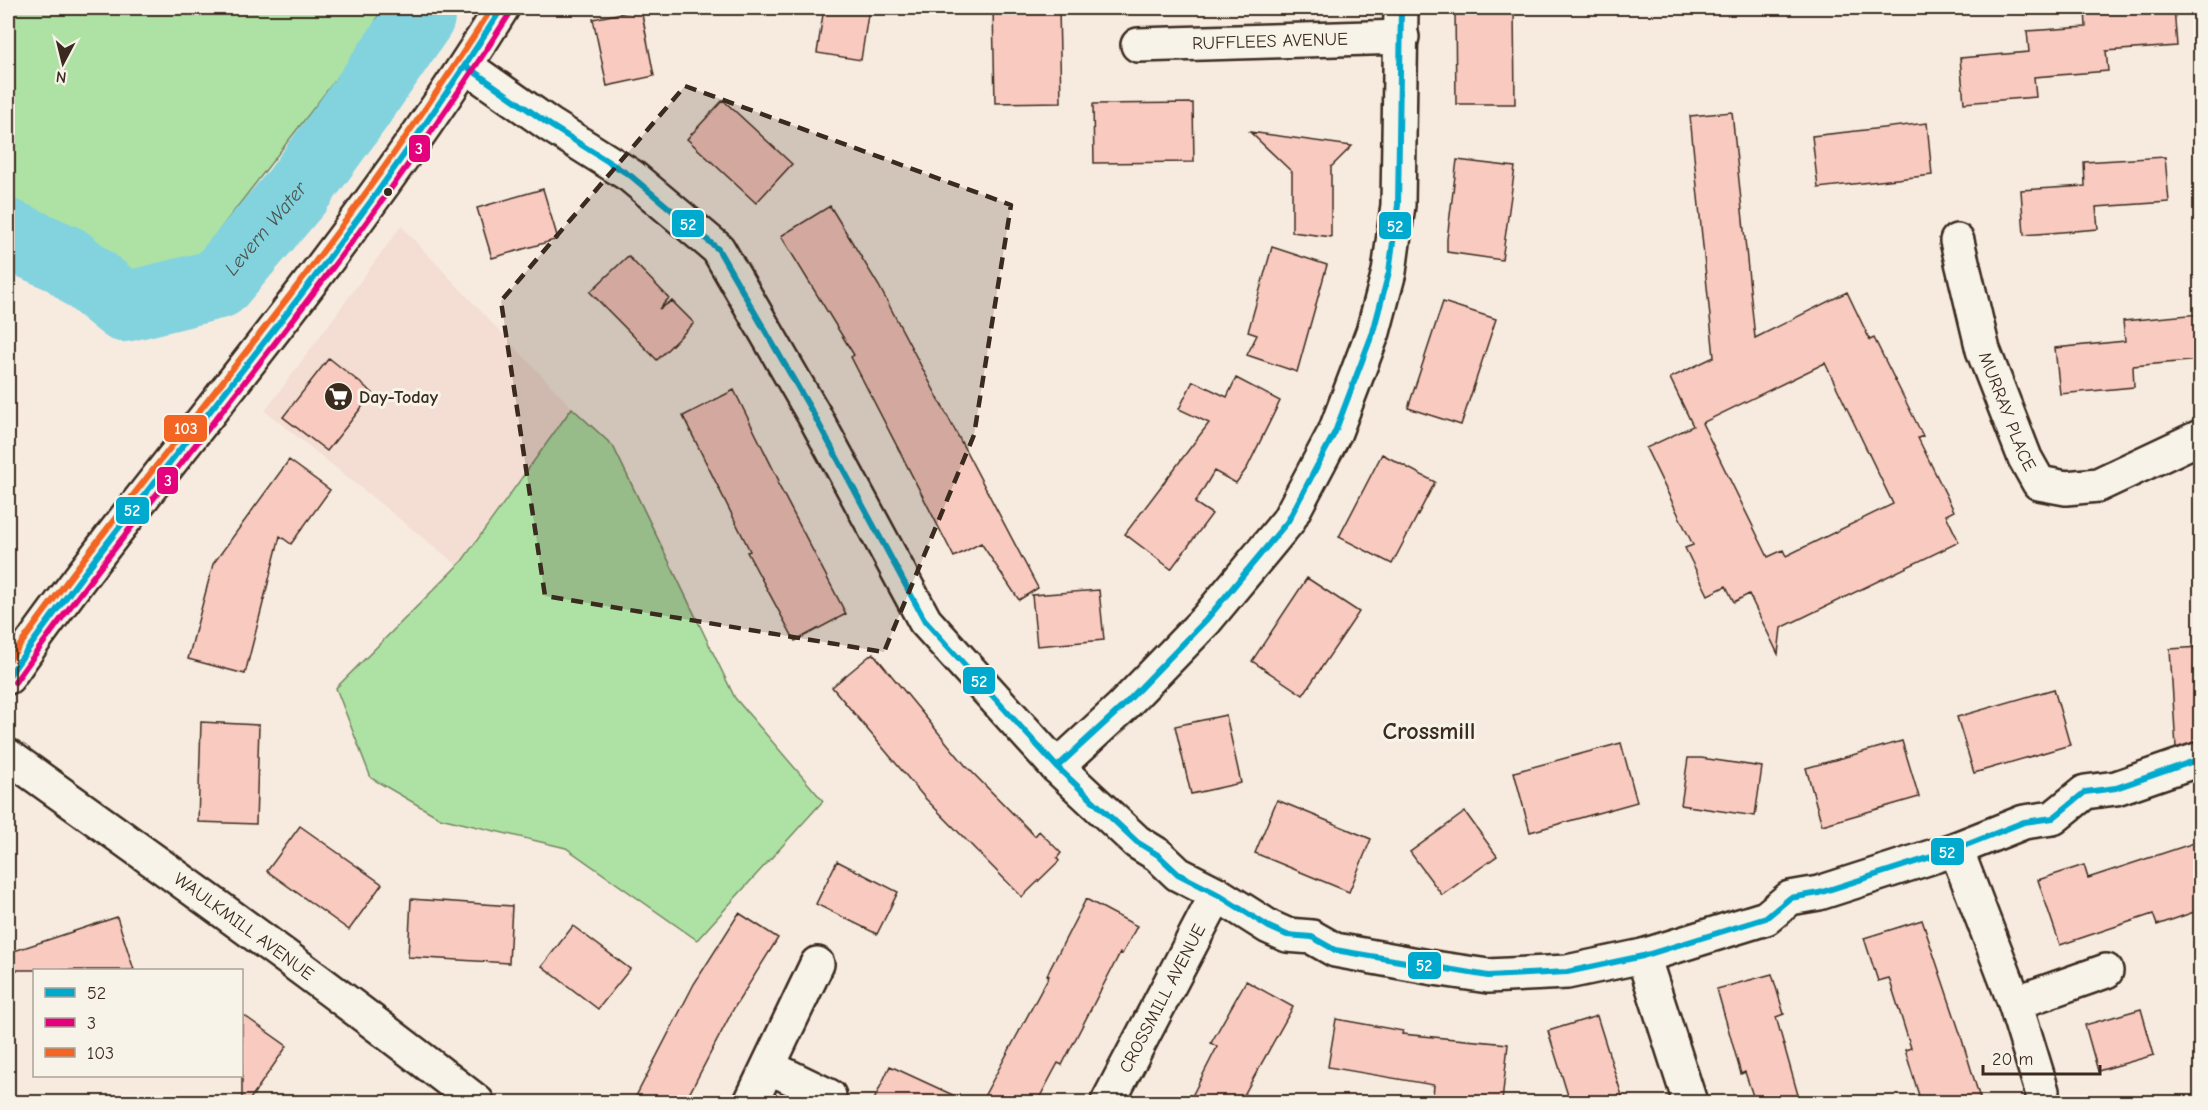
<svg xmlns="http://www.w3.org/2000/svg" width="2208" height="1110" viewBox="0 0 2208 1110" font-family="'Comic Neue',sans-serif">
<rect width="100%" height="100%" fill="#f7ebe0"/>
<filter id="ink" filterUnits="userSpaceOnUse"><feTurbulence type="fractalNoise" baseFrequency=".0167" numOctaves="2"/><feDisplacementMap in="SourceGraphic" scale="12" xChannelSelector="R" yChannelSelector="G"/><feConvolveMatrix kernelMatrix="1 2 1 2 8 2 1 2 1" color-interpolation-filters="sRGB"/></filter>
<g filter="url(#ink)">
<!-- built -->
<path fill="#f4ddd2" d="M 401,226 L 572,408 L 457,565 L 265,411 Z"/>
<!-- green -->
<path fill="#aee2a4" stroke="#748661" stroke-width="1.5" d="M 8,8 L 381,8 L 370,35 L 190,268 L 146,284 L 8,216 Z
M 572,408 L 613,446 L 735,698 L 823,801 L 697,940 L 566,848 L 440,818 L 371,778 L 336,688 L 462,561 Z"/>
<g fill="none" stroke-linecap="round" stroke-linejoin="round">
<!-- river -->
<path stroke="#83d3de" stroke-width="70" id="s1" d="M 8,234 L 66,260 L 124,307 L 218,284 L 297,191 L 359,106 L 420,17 L 421,8"/>
</g>
<!-- building -->
<path fill="#f9cac0" stroke="#3b2a1e" stroke-width="1.5" fill-rule="evenodd" d="M 824,8 L 869,8 L 861,60 L 817,53 Z
M 993,8 L 1059,8 L 1061,102 L 995,103 Z
M 1455,8 L 1514,8 L 1515,104 L 1456,104 Z
M 2085,8 L 2174,8 L 2177,46 L 2106,51 L 2108,71 L 2034,77 L 2036,97 L 1964,103 L 1960,58 L 2029,52 L 2027,31 L 2086,27 Z
M 641,9 L 654,76 L 607,86 L 593,19 Z
M 723,100 L 792,164 L 756,203 L 687,139 Z
M 1193,103 L 1194,162 L 1094,163 L 1093,104 Z
M 1732,112 L 1755,338 L 1847,292 L 1870,340 L 1874,338 L 1923,436 L 1918,438 L 1954,511 L 1946,515 L 1959,542 L 1781,628 L 1778,654 L 1749,594 L 1734,602 L 1726,586 L 1708,595 L 1685,548 L 1693,545 L 1646,448 L 1693,426 L 1670,378 L 1714,357 L 1690,116 ZM 1825,363 L 1893,504 L 1786,556 L 1783,550 L 1768,557 L 1702,423 Z
M 1927,123 L 1932,175 L 1818,188 L 1812,136 Z
M 1250,132 L 1352,146 L 1331,167 L 1331,237 L 1292,232 L 1292,172 Z
M 2165,157 L 2169,202 L 2096,207 L 2098,229 L 2024,235 L 2021,190 L 2085,186 L 2084,162 Z
M 1457,160 L 1515,167 L 1502,260 L 1447,252 L 1447,239 Z
M 543,189 L 558,239 L 492,258 L 477,208 Z
M 830,206 L 879,286 L 1038,588 L 1019,600 L 981,543 L 954,557 L 851,357 L 854,355 L 781,236 Z
M 1272,247 L 1327,265 L 1297,372 L 1247,355 L 1257,335 L 1248,332 Z
M 628,256 L 669,298 L 659,309 L 672,301 L 694,323 L 657,360 L 590,292 Z
M 1443,302 L 1496,319 L 1461,425 L 1408,408 Z
M 2200,314 L 2200,360 L 2133,366 L 2134,387 L 2060,394 L 2055,348 L 2125,341 L 2123,321 Z
M 329,358 L 373,393 L 327,451 L 283,417 Z
M 1236,378 L 1280,401 L 1247,468 L 1236,483 L 1214,471 L 1195,503 L 1212,514 L 1171,569 L 1125,534 L 1209,423 L 1179,409 L 1193,381 L 1227,397 Z
M 734,390 L 779,481 L 777,482 L 846,614 L 795,641 L 747,552 L 750,551 L 683,416 Z
M 1382,454 L 1435,482 L 1392,564 L 1339,537 Z
M 289,460 L 330,490 L 291,544 L 280,536 L 245,674 L 188,659 L 213,564 Z
M 1307,578 L 1359,612 L 1303,695 L 1252,661 Z
M 1099,590 L 1104,640 L 1037,646 L 1032,595 Z
M 2200,647 L 2200,741 L 2176,748 L 2170,649 Z
M 873,653 L 965,765 L 1035,836 L 1039,831 L 1061,853 L 1057,858 L 1059,861 L 1022,897 L 924,797 L 832,687 Z
M 2054,689 L 2070,745 L 1974,773 L 1957,717 Z
M 1226,715 L 1241,783 L 1191,794 L 1175,726 Z
M 201,722 L 259,725 L 256,824 L 198,822 Z
M 1902,741 L 1919,797 L 1822,825 L 1806,768 Z
M 1621,743 L 1637,802 L 1530,832 L 1514,772 Z
M 1688,758 L 1701,758 L 1762,767 L 1755,816 L 1681,805 Z
M 1277,800 L 1371,839 L 1349,892 L 1255,853 Z
M 1465,812 L 1497,856 L 1442,895 L 1410,852 Z
M 300,826 L 382,884 L 349,930 L 267,871 Z
M 2200,841 L 2200,910 L 2157,925 L 2153,914 L 2060,945 L 2038,880 L 2084,865 L 2088,878 Z
M 837,861 L 898,892 L 877,934 L 816,904 Z
M 411,899 L 512,906 L 509,963 L 408,957 Z
M 1086,899 L 1137,926 L 1122,954 L 1120,953 L 1062,1065 L 1058,1063 L 1037,1102 L 981,1102 L 1049,976 L 1047,975 Z
M 739,913 L 778,938 L 734,1008 L 685,1102 L 633,1102 L 694,984 Z
M 117,917 L 134,970 L 8,970 L 8,953 Z
M 1922,920 L 1960,1033 L 1981,1102 L 1921,1102 L 1905,1050 L 1911,1048 L 1889,978 L 1878,981 L 1864,938 Z
M 573,926 L 630,969 L 598,1009 L 542,966 Z
M 1772,974 L 1784,1014 L 1776,1017 L 1800,1102 L 1755,1102 L 1745,1072 L 1741,1074 L 1717,989 Z
M 1246,981 L 1293,1007 L 1240,1102 L 1189,1102 L 1217,1047 L 1211,1043 Z
M 2141,1009 L 2154,1055 L 2098,1071 L 2085,1025 Z
M 242,1014 L 287,1046 L 248,1102 L 242,1102 Z
M 1597,1016 L 1624,1102 L 1570,1102 L 1548,1031 Z
M 1336,1019 L 1403,1031 L 1402,1034 L 1508,1044 L 1502,1102 L 1433,1096 L 1434,1085 L 1328,1067 Z
M 890,1066 L 968,1102 L 873,1102 Z"/>
<g fill="none" stroke-linecap="round" stroke-linejoin="round">
<defs>
<g id="minor">
<path id="s2" d="M 1138,45 L 1402,37"/>
<path d="M 466,66 L 550,125 L 631,176 L 718,249 L 814,415 L 925,621 L 1057,767 L 1137,842 L 1158,855 L 1178,874 L 1217,894 L 1269,927 L 1287,935 L 1312,937 L 1335,950 L 1434,968 L 1488,976 L 1567,972 L 1643,956 L 1766,918 L 1790,898 L 1819,893 L 1956,849 L 2024,822 L 2053,818 L 2085,792 L 2116,788 L 2200,759"/>
<path id="s3" d="M 1957,241 L 1983,350 L 2025,458 L 2039,483 L 2066,488 L 2098,485 L 2200,437"/>
<path id="s4" d="M 8,756 C 166,869 324,982 477,1102"/>
<path d="M 1057,767 L 1121,708 L 1206,620 L 1288,521 L 1335,432 L 1373,332 L 1389,272 L 1398,205 L 1401,8"/>
<path d="M 1956,849 L 2015,1003 L 2042,1091"/>
<path d="M 1643,956 L 1690,1102"/>
<path d="M 2015,1003 L 2106,971"/>
<path d="M 769,1067 L 829,1096"/>
<path d="M 751,1102 L 817,964"/>
<path id="s5" d="M 1108,1102 L 1217,894"/>
</g>
<path id="major" d="M 8,677 C 92,556 187,443 276,327 C 356,224 433,119 502,8"/>
</defs>
<!-- minor casing -->
<use href="#minor" stroke="#3b2a1e" stroke-width="38"/>
<!-- major casing -->
<use href="#major" stroke="#3b2a1e" stroke-width="38"/>
<!-- minor -->
<use href="#minor" stroke="#f7f3e8" stroke-width="33"/>
<!-- major -->
<use href="#major" stroke="#f7f3e8" stroke-width="33"/>
<defs>
<path id="bus-1" d="M 466,66 L 550,125 L 631,176 L 718,249 L 814,415 L 925,621 L 1057,767 L 1137,842 L 1158,855 L 1178,874 L 1217,894 L 1269,927 L 1287,935 L 1312,937 L 1335,950 L 1488,976 L 1567,972 L 1643,956 L 1766,918 L 1790,898 L 1819,893 L 1956,849 L 2024,822 L 2053,818 L 2085,792 L 2116,788 L 2200,759
M 8,677 C 103,543 207,417 307,287 C 376,197 441,104 502,8
M 1057,767 L 1121,708 L 1206,620 L 1288,521 L 1335,432 L 1373,332 L 1389,272 L 1398,205 L 1401,8"/>
<path id="bus-2" d="M 15,682 C 110,549 215,423 314,292 C 383,202 449,109 510,13"/>
<path id="bus-3" d="M 8,662 C 100,532 203,409 300,282 C 367,193 432,102 492,8"/>
</defs>
<!-- bus-1 casing -->
<use href="#bus-1" stroke="#f7f3e8" stroke-width="10"/>
<!-- bus-2 casing -->
<use href="#bus-2" stroke="#f7f3e8" stroke-width="10"/>
<!-- bus-3 casing -->
<use href="#bus-3" stroke="#f7f3e8" stroke-width="10"/>
<!-- bus-1 -->
<use href="#bus-1" stroke="#00a9ce" stroke-width="6"/>
<!-- bus-2 -->
<use href="#bus-2" stroke="#e5007d" stroke-width="6"/>
<!-- bus-3 -->
<use href="#bus-3" stroke="#f26522" stroke-width="6"/>
</g>
</g>
<!-- marked area -->
<path fill="#3b2a1e" fill-opacity="0.2" stroke="#3b2a1e" stroke-width="4.5" stroke-dasharray="12 8" stroke-linejoin="round" d="M 685,86 L 1011,205 L 974,435 L 884,652 L 545,596 L 501,301 Z"/>
<!-- icons -->
<defs>
<symbol id="supermarket-disc" viewBox="-11 -11 22 22"><circle r="9.5" fill="#3b2a1e" stroke="#f7f3e8"/><path d="M-6-5.5h2.5l.6 2H6L4.5 2H-2.5L-4.4-4H-6ZM-1.5 3.2a1.3 1.3 0 1 0 .1 0ZM3 3.2a1.3 1.3 0 1 0 .1 0Z" fill="#fff"/></symbol>
</defs>
<g fill-rule="evenodd">
<use href="#supermarket-disc" x="322" y="380" width="33" height="33"/>
</g>
<!-- markers -->
<circle fill="#3b2a1e" stroke="#f7f3e8" stroke-width="2" cx="388" cy="192" r="5"/>
<g text-anchor="middle" dominant-baseline="central" stroke-width="6" stroke-linejoin="round" paint-order="stroke">
<!-- street labels -->
<g font-size="18" fill="#3b2a1e" stroke="#f7f3e8">
<text stroke="none"><textPath href="#s2" startOffset="132">RUFFLEES AVENUE</textPath></text>
<text stroke="none"><textPath href="#s3" startOffset="178">MURRAY PLACE</textPath></text>
<text stroke="none"><textPath href="#s4" startOffset="291">WAULKMILL AVENUE</textPath></text>
<text stroke="none"><textPath href="#s5" startOffset="117">CROSSMILL AVENUE</textPath></text>
</g>
<!-- poi labels -->
<g font-size="18" font-weight="bold" fill="#3b2a1e" stroke="#f7f3e8" text-anchor="start">
<text x="359" y="397">Day-Today</text>
</g>
<!-- water labels -->
<g font-size="20" font-style="italic" fill="#4d544e" stroke="#f7f3e8">
<text stroke="none"><textPath href="#s1" startOffset="308">Levern Water</textPath></text>
</g>
<!-- district labels -->
<g font-size="24" font-weight="bold" fill="#3b2a1e" stroke="#f7f3e8">
<text x="1429" y="731">Crossmill</text>
</g>
</g>
<g stroke="#f7f3e8" stroke-width="2">
<rect x="408" y="134" width="23" height="29" rx="6" fill="#e5007d"/>
<rect x="671" y="209" width="34" height="29" rx="6" fill="#00a9ce"/>
<rect x="1378" y="211" width="34" height="29" rx="6" fill="#00a9ce"/>
<rect x="163" y="414" width="45" height="29" rx="6" fill="#f26522"/>
<rect x="156" y="466" width="23" height="29" rx="6" fill="#e5007d"/>
<rect x="115" y="496" width="35" height="29" rx="6" fill="#00a9ce"/>
<rect x="962" y="666" width="34" height="29" rx="6" fill="#00a9ce"/>
<rect x="1930" y="837" width="35" height="29" rx="6" fill="#00a9ce"/>
<rect x="1407" y="951" width="35" height="29" rx="6" fill="#00a9ce"/>
</g>
<g font-size="16" text-anchor="middle" font-weight="bold" fill="#fff">
<text x="419" y="154">3</text>
<text x="688" y="230">52</text>
<text x="1395" y="232">52</text>
<text x="186" y="434">103</text>
<text x="168" y="486">3</text>
<text x="132" y="516">52</text>
<text x="979" y="687">52</text>
<text x="1947" y="858">52</text>
<text x="1424" y="971">52</text>
</g>
<!-- margin -->
<rect width="2208" height="1110" fill="none" stroke="#f7f3e8" stroke-width="30"/>
<rect x="15" y="15" width="2178" height="1080" fill="none" stroke="#3b2a1e" stroke-width="2" filter="url(#ink)"/>
<!-- legend -->
<rect x="33" y="969" width="210" height="108" fill="#f7f3e8" stroke="#aca397" stroke-width="1.5"/>
<rect x="45" y="988" width="30" height="9" fill="#00a9ce" stroke="#aca397" stroke-width="1.5"/>
<text x="87" y="999" font-size="18" fill="#3b2a1e">52</text>
<rect x="45" y="1018" width="30" height="9" fill="#e5007d" stroke="#aca397" stroke-width="1.5"/>
<text x="87" y="1029" font-size="18" fill="#3b2a1e">3</text>
<rect x="45" y="1048" width="30" height="9" fill="#f26522" stroke="#aca397" stroke-width="1.5"/>
<text x="87" y="1059" font-size="18" fill="#3b2a1e">103</text>
<!-- north arrow -->
<g transform="translate(63 63) rotate(187)" stroke="#f7f3e8" stroke-width="4.5" paint-order="stroke">
<path d="M0-4.5L10 22L0 15L-10 22Z" fill="#3b2a1e"/>
<text y="-9" font-size="16" font-weight="bold" text-anchor="middle" fill="#3b2a1e">N</text>
</g>
<!-- scale -->
<path d="M1983 1065v9h117v-9" fill="none" stroke="#3b2a1e" stroke-width="3"/>
<text x="1992" y="1065" font-size="18" fill="#3b2a1e" stroke="#f7f3e8" stroke-width="4.5" paint-order="stroke">20 m</text>
</svg>
